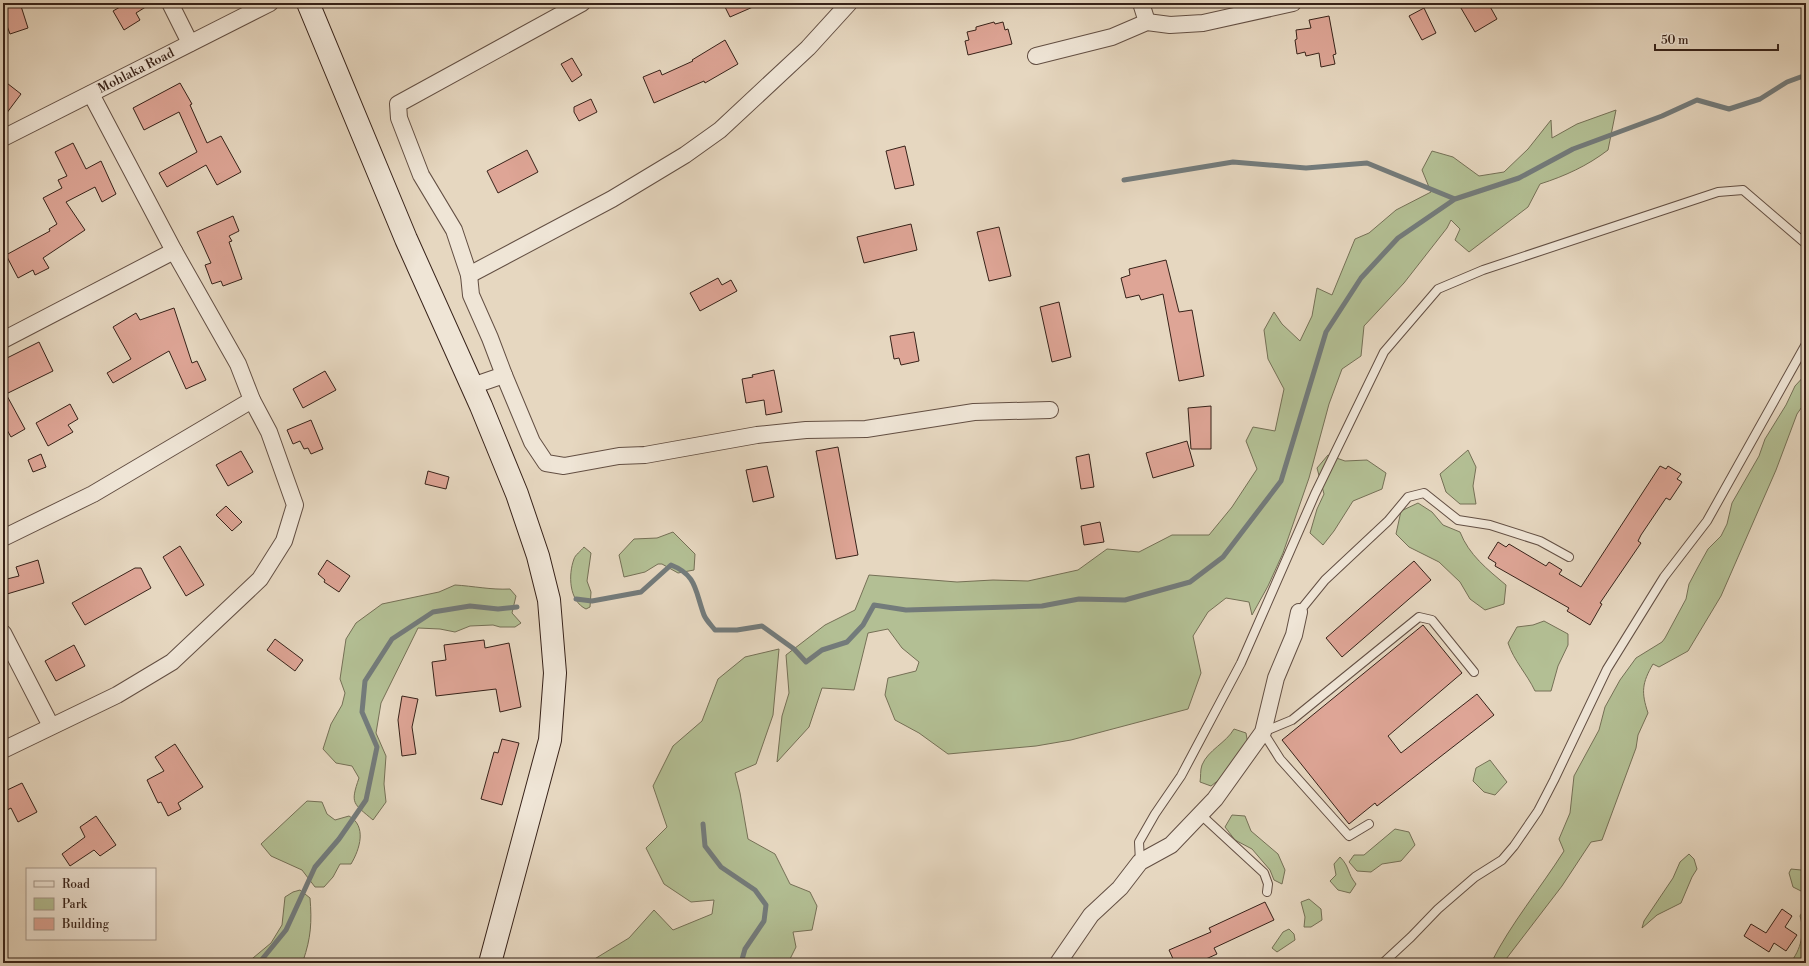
<svg xmlns="http://www.w3.org/2000/svg" width="1809" height="966" viewBox="0 0 1809 966" font-family="'Libre Bodoni',serif">
<rect width="100%" height="100%" fill="#e6d7c0"/>
<filter id="stains"><feTurbulence type="fractalNoise" baseFrequency=".005" numOctaves="4"/><feColorMatrix values="0 0 0 0 .2 0 0 0 0 .09 0 0 0 0 .02 0 0 0 .5 -.17"/></filter>
<radialGradient id="worn" r=".72"><stop offset=".6" stop-color="#630" stop-opacity="0"/><stop offset="1" stop-color="#630" stop-opacity=".3"/></radialGradient>
<!-- green -->
<path fill="#b3bf94" stroke="#757056" d="M 1616,110 L 1608,150 C 1587,166 1565,176 1540,184 L 1528,207 L 1469,252 L 1455,240 L 1460,229 L 1451,220 L 1447,228 L 1404,283 L 1364,326 L 1361,356 L 1342,369 L 1329,404 L 1309,478 L 1283,553 L 1268,586 L 1252,615 L 1249,602 L 1226,598 L 1208,612 L 1193,636 L 1201,673 L 1188,709 L 1071,740 L 1036,746 L 948,754 L 919,733 L 895,720 L 885,695 L 888,678 L 916,671 L 919,662 L 902,648 L 888,629 L 868,633 L 854,690 L 822,688 L 809,727 L 777,762 L 782,716 L 789,693 L 786,655 L 825,625 L 855,610 L 869,575 L 957,582 L 993,580 L 1028,581 L 1078,570 L 1107,549 L 1139,552 L 1172,535 L 1209,535 L 1232,507 L 1257,469 L 1246,441 L 1253,427 L 1275,431 L 1284,389 L 1268,359 L 1264,330 L 1274,312 L 1282,324 L 1300,341 L 1312,316 L 1317,288 L 1332,295 L 1355,239 L 1369,233 L 1396,210 L 1431,192 L 1422,170 L 1432,151 L 1453,157 L 1479,176 L 1504,172 L 1528,149 L 1551,120 L 1552,138 L 1577,124 Z
M 1806,374 L 1806,401 L 1797,414 L 1776,470 L 1721,596 L 1688,651 L 1659,667 L 1653,664 C 1642,683 1641,692 1648,713 L 1638,735 L 1636,748 L 1602,840 L 1591,842 L 1562,886 L 1503,963 L 1491,963 C 1511,923 1540,889 1564,851 L 1559,839 L 1570,813 L 1574,776 L 1599,730 L 1605,707 L 1620,680 L 1636,658 L 1662,642 L 1665,638 L 1686,599 L 1689,584 L 1698,567 L 1708,549 L 1721,536 L 1727,524 L 1732,503 L 1759,456 L 1765,439 L 1786,405 L 1795,386 Z
M 1468,450 L 1476,467 L 1473,486 L 1476,504 L 1460,504 L 1446,492 L 1440,474 Z
M 1328,455 L 1345,461 L 1367,460 L 1386,473 L 1382,489 L 1353,501 L 1334,531 L 1323,545 L 1310,533 L 1317,509 L 1324,494 L 1317,468 Z
M 1418,503 L 1432,512 L 1443,525 L 1460,532 C 1469,555 1487,569 1506,585 L 1504,604 L 1485,610 L 1470,599 L 1460,582 L 1439,562 L 1409,547 L 1396,534 L 1401,511 Z
M 673,532 L 695,554 L 694,570 L 678,573 L 662,564 L 658,564 L 645,572 L 624,577 L 619,555 L 634,539 L 657,538 Z
M 584,547 L 591,553 L 587,581 L 591,592 L 590,607 L 586,609 C 569,601 568,575 574,559 C 575,555 581,551 584,547 Z
M 455,585 C 473,586 491,590 510,589 L 516,596 L 512,613 L 521,623 L 515,627 L 500,627 L 493,625 L 470,626 L 455,632 L 440,629 L 418,628 L 381,703 L 376,733 L 386,756 L 384,784 L 386,802 L 373,820 C 353,803 350,804 359,778 L 352,766 L 336,763 L 323,749 L 331,724 L 342,705 L 345,693 L 340,679 L 346,639 L 356,623 L 382,604 L 439,592 Z
M 1544,621 L 1568,634 L 1568,645 L 1558,666 L 1551,691 L 1535,691 C 1527,674 1514,661 1508,643 L 1517,627 L 1533,625 Z
M 779,649 L 773,715 L 756,764 L 735,773 L 740,793 L 748,839 L 775,854 L 790,884 L 810,892 L 817,906 L 812,930 L 793,932 L 796,947 L 788,963 L 588,963 L 629,938 L 654,910 L 673,930 L 712,914 L 714,900 L 691,902 L 664,884 L 646,848 L 667,827 L 653,786 L 673,746 L 702,721 L 718,679 L 745,657 Z
M 1234,729 L 1246,733 L 1248,745 L 1220,779 L 1211,786 L 1200,782 C 1201,777 1200,770 1202,765 C 1208,750 1226,743 1234,729 Z
M 1490,760 L 1507,782 L 1495,795 L 1484,792 L 1473,781 L 1476,768 Z
M 307,801 L 322,802 L 327,814 L 335,820 L 349,816 C 367,826 360,849 351,864 L 340,864 L 333,877 L 324,887 L 315,887 L 302,870 L 271,856 L 261,844 Z
M 1232,815 L 1245,816 L 1251,831 L 1278,854 L 1285,870 L 1282,884 L 1274,880 L 1270,870 L 1252,849 L 1235,840 L 1225,827 Z
M 1395,829 L 1409,832 L 1415,845 L 1401,861 L 1382,864 L 1371,872 L 1357,871 L 1349,862 L 1354,855 L 1364,855 Z
M 1689,854 L 1694,859 L 1697,869 L 1692,877 L 1681,903 L 1657,915 L 1642,928 L 1644,921 L 1673,878 L 1680,862 Z
M 1340,857 C 1350,867 1347,873 1356,884 L 1350,893 L 1338,890 L 1330,881 L 1336,875 L 1334,864 Z
M 1791,869 L 1801,870 L 1806,875 L 1806,890 L 1801,891 L 1793,887 L 1789,873 Z
M 300,890 L 310,898 C 312,922 311,938 303,961 L 301,963 L 247,963 L 271,943 L 282,925 L 285,897 L 293,892 Z
M 1309,899 L 1321,909 L 1322,920 L 1311,927 L 1304,927 L 1305,917 L 1301,902 Z
M 1806,905 L 1806,961 L 1805,963 L 1790,963 C 1801,950 1805,932 1800,916 Z
M 1289,929 L 1294,934 L 1295,940 L 1277,952 L 1272,948 L 1283,932 Z"/>
<g fill="none" stroke-linecap="round" stroke-linejoin="round">
<!-- stream -->
<path stroke="#737b7b" stroke-width="5" d="M 1124,180 L 1233,162 L 1306,168 L 1367,163 L 1455,199
M 576,599 L 592,601 L 641,592 L 671,565 C 697,575 695,591 704,615 C 706,620 711,625 715,630 L 737,630 L 762,626 L 794,649 L 806,662 L 822,650 L 847,642 L 863,625 L 874,605 L 906,610 L 1042,606 L 1079,599 L 1125,600 L 1190,582 L 1223,557 L 1281,481 L 1326,332 L 1361,278 L 1398,238 L 1455,199 L 1519,178 L 1573,149 L 1662,116 L 1697,100 L 1729,109 L 1760,99 L 1787,82 L 1806,75
M 703,824 L 705,846 L 721,867 L 755,890 L 766,905 L 764,921 L 745,949 L 741,963
M 259,963 L 286,930 L 315,867 L 339,839 L 366,800 L 377,747 L 362,712 L 365,681 L 392,639 L 433,612 L 470,606 L 498,609 L 517,607"/>
</g>
<!-- building -->
<path fill="#dea596" stroke="#372219" d="M 11,3 L 20,3 L 28,28 L 10,34 L 3,15 L 3,6 Z
M 127,3 L 152,3 L 136,13 L 140,20 L 124,30 L 113,11 Z
M 723,3 L 762,3 L 730,17 Z
M 1458,3 L 1488,3 L 1497,19 L 1475,32 Z
M 1424,8 L 1436,33 L 1422,40 L 1409,16 Z
M 1329,16 L 1336,54 L 1333,55 L 1335,64 L 1321,67 L 1319,53 L 1306,56 L 1305,52 L 1297,54 L 1295,40 L 1297,39 L 1296,30 L 1311,28 L 1309,20 Z
M 994,22 L 995,24 L 1003,22 L 1005,30 L 1008,29 L 1012,44 L 968,55 L 965,41 L 969,40 L 967,32 L 976,30 L 976,27 Z
M 725,40 L 738,64 L 705,83 L 704,81 L 654,103 L 643,77 L 660,70 L 662,75 L 693,61 L 692,60 Z
M 572,58 L 582,75 L 572,82 L 561,64 Z
M 3,80 L 21,94 L 3,118 Z
M 180,83 L 192,104 L 190,105 L 207,143 L 221,136 L 241,172 L 217,185 L 206,165 L 167,187 L 159,173 L 197,152 L 179,112 L 144,130 L 133,108 Z
M 591,99 L 597,112 L 579,121 L 574,112 L 574,107 Z
M 73,143 L 86,169 L 101,161 L 116,194 L 102,202 L 95,187 L 66,202 L 85,230 L 43,258 L 49,268 L 35,275 L 33,270 L 18,278 L 6,255 L 50,231 L 49,229 L 57,224 L 43,198 L 62,188 L 58,180 L 67,176 L 55,152 Z
M 905,146 L 914,185 L 895,189 L 886,151 Z
M 527,150 L 538,172 L 498,193 L 487,171 Z
M 233,216 L 239,231 L 229,236 L 232,241 L 229,242 L 242,279 L 223,286 L 221,281 L 212,284 L 205,265 L 211,263 L 197,232 Z
M 911,224 L 917,250 L 864,263 L 857,237 Z
M 999,227 L 1011,276 L 989,281 L 977,232 Z
M 1166,260 L 1179,312 L 1192,310 L 1204,376 L 1179,381 L 1163,294 L 1141,300 L 1139,295 L 1126,298 L 1121,278 L 1130,275 L 1129,269 Z
M 718,278 L 722,285 L 731,280 L 737,291 L 700,311 L 690,293 Z
M 1059,302 L 1071,357 L 1052,362 L 1040,307 Z
M 174,308 L 192,363 L 197,361 L 206,380 L 186,389 L 169,351 L 113,383 L 107,373 L 131,359 L 113,327 L 136,313 L 140,320 Z
M 914,332 L 919,361 L 901,365 L 899,358 L 894,359 L 890,336 Z
M 39,342 L 53,371 L 6,394 L 25,429 L 11,437 L 3,423 L 3,360 Z
M 774,370 L 782,412 L 766,415 L 764,400 L 746,403 L 742,379 L 753,377 L 752,375 Z
M 325,371 L 336,390 L 303,408 L 293,389 Z
M 70,404 L 78,419 L 68,425 L 73,432 L 48,446 L 36,423 Z
M 1211,406 L 1211,449 L 1191,449 L 1188,408 Z
M 311,420 L 323,449 L 311,454 L 308,448 L 304,449 L 300,441 L 293,444 L 287,430 Z
M 1187,441 L 1194,466 L 1153,478 L 1146,453 Z
M 838,447 L 858,555 L 836,559 L 816,451 Z
M 241,451 L 253,472 L 228,486 L 216,465 Z
M 41,454 L 46,467 L 33,472 L 28,460 Z
M 1089,454 L 1094,487 L 1081,489 L 1076,457 Z
M 767,466 L 774,497 L 753,502 L 746,470 Z
M 1660,466 L 1666,469 L 1668,466 L 1681,474 L 1677,479 L 1682,482 L 1670,500 L 1666,498 L 1641,535 L 1638,541 L 1641,543 L 1600,603 L 1602,604 L 1590,625 L 1567,611 L 1569,608 L 1495,566 L 1496,563 L 1488,558 L 1498,542 L 1506,547 L 1509,544 L 1546,566 L 1549,562 L 1562,570 L 1559,574 L 1581,587 Z
M 428,471 L 449,477 L 446,489 L 425,484 Z
M 226,506 L 242,522 L 232,531 L 216,515 Z
M 1100,522 L 1104,542 L 1084,545 L 1081,526 Z
M 180,546 L 204,585 L 186,596 L 163,557 Z
M 38,560 L 44,583 L 7,594 L 3,580 L 19,576 L 16,567 Z
M 327,560 L 350,576 L 339,592 L 324,582 L 325,580 L 318,574 Z
M 1414,561 L 1431,580 L 1342,657 L 1326,638 Z
M 135,568 L 141,568 L 151,588 L 85,625 L 72,603 Z
M 1423,625 L 1462,673 L 1388,736 L 1401,753 L 1477,694 L 1494,715 L 1377,806 L 1375,803 L 1349,824 L 1282,740 Z
M 275,639 L 303,660 L 295,671 L 267,650 Z
M 484,640 L 485,648 L 509,643 L 521,707 L 500,712 L 496,689 L 436,696 L 432,662 L 446,660 L 444,645 Z
M 74,645 L 85,666 L 56,681 L 45,661 Z
M 402,696 L 418,699 L 412,727 L 416,754 L 402,756 L 398,720 Z
M 502,739 L 519,743 L 502,805 L 481,799 L 494,752 L 498,753 Z
M 175,744 L 203,787 L 178,803 L 181,809 L 168,816 L 161,802 L 158,803 L 147,780 L 164,771 L 155,757 Z
M 22,783 L 37,812 L 18,822 L 11,808 L 3,812 L 3,792 Z
M 96,816 L 116,845 L 100,856 L 94,850 L 70,866 L 62,854 L 85,837 L 80,827 Z
M 1265,902 L 1274,920 L 1214,948 L 1217,954 L 1197,963 L 1175,963 L 1169,950 L 1211,932 L 1209,928 Z
M 1782,909 L 1792,916 L 1785,927 L 1797,935 L 1786,951 L 1774,943 L 1769,952 L 1744,936 L 1751,924 L 1766,933 Z"/>
<g fill="none" stroke-linecap="round" stroke-linejoin="round">
<defs>
<path id="lane" d="M 1299,612 L 1325,580 L 1388,521 L 1408,497 L 1424,493 L 1458,520 L 1490,525 L 1540,541 L 1569,557
M 1200,814 L 1264,873 L 1268,884 L 1267,892
M 1369,824 L 1349,836 L 1280,759 L 1263,732 L 1292,720 L 1419,617 L 1432,620 L 1474,672
M 1140,862 L 1139,842 L 1155,814 L 1181,776 L 1241,663 L 1315,494 L 1384,352 L 1438,289 L 1483,270 L 1718,192 L 1743,190 L 1806,244
M 1383,963 L 1411,937 L 1438,909 L 1475,877 L 1502,860 L 1514,846 L 1538,811 L 1554,780 L 1607,669 L 1664,577 L 1707,521 L 1806,344"/>
<g id="street">
<path d="M 170,3 L 190,43"/>
<path d="M 582,3 L 398,104 L 399,118 L 421,175 L 454,230 L 469,275 L 471,295 L 490,338 L 504,375 L 532,442 L 546,463 L 564,466 L 619,456 L 645,455 L 757,435 L 806,430 L 866,429 L 974,412 L 1050,410"/>
<path d="M 1141,3 L 1147,22"/>
<path d="M 1036,56 L 1112,37 L 1147,22 L 1170,25 L 1203,23 L 1293,3"/>
<path id="s1" d="M 3,138 L 270,3"/>
<path d="M 469,275 L 612,199 L 685,155 L 720,130 L 808,48 L 849,3"/>
<path d="M 3,340 L 174,251"/>
<path d="M 472,386 L 504,375"/>
<path d="M 3,538 L 93,494 L 252,400"/>
<path d="M 3,633 L 51,726"/>
<path d="M 3,750 L 117,695 L 172,662 L 260,579 L 284,541 L 295,505 L 269,432 L 252,400 L 238,364 L 174,251 L 91,94"/>
<path d="M 1058,963 L 1091,915 L 1120,888 L 1140,862 L 1171,845 L 1215,799 L 1263,732 L 1276,678 L 1294,635 L 1299,612"/>
</g>
<path id="secondary" d="M 308,3 L 406,239 L 481,406 L 517,494 L 538,556 L 549,600 L 555,673 L 550,740 L 490,963"/>
</defs>
<!-- lane casing -->
<use href="#lane" stroke="#634f43" stroke-width="10"/>
<!-- street casing -->
<use href="#street" stroke="#634f43" stroke-width="18"/>
<!-- secondary casing -->
<use href="#secondary" stroke="#372219" stroke-width="24"/>
<!-- lane -->
<use href="#lane" stroke="#efe5d6" stroke-width="8"/>
<!-- street -->
<use href="#street" stroke="#efe5d6" stroke-width="16"/>
<!-- secondary -->
<use href="#secondary" stroke="#efe5d6" stroke-width="22"/>
</g>
<g text-anchor="middle" dominant-baseline="central" stroke-width="3" stroke-linejoin="round" paint-order="stroke">
<!-- street labels -->
<g font-size="13" fill="#372219" stroke="#efe5d6">
<text stroke="none"><textPath href="#s1" startOffset="149">Mohlaka Road</textPath></text>
</g>
</g>
<!-- margin -->
<rect width="1809" height="966" fill="none" stroke="#e6d7c0" stroke-width="16"/>
<rect x="4" y="4" width="1801" height="958" fill="none" stroke="#372219" stroke-width="2"/>
<rect x="8" y="8" width="1793" height="950" fill="none" stroke="#372219"/>
<!-- legend -->
<rect x="26" y="868" width="130" height="72" fill="#efe5d6" stroke="#a5978a"/>
<rect x="34" y="881" width="20" height="6" fill="#efe5d6" stroke="#a5978a"/>
<text x="62" y="888" font-size="12" fill="#372219">Road</text>
<rect x="34" y="898" width="20" height="12" fill="#b3bf94" stroke="#a5978a"/>
<text x="62" y="908" font-size="12" fill="#372219">Park</text>
<rect x="34" y="918" width="20" height="12" fill="#dea596" stroke="#a5978a"/>
<text x="62" y="928" font-size="12" fill="#372219">Building</text>
<!-- scale -->
<path d="M1655 44v6h123v-6" fill="none" stroke="#372219" stroke-width="2"/>
<text x="1661" y="44" font-size="12" fill="#372219" stroke="#efe5d6" stroke-width="3" paint-order="stroke">50 m</text>
<rect width="100%" height="100%" filter="url(#stains)"/>
<rect width="100%" height="100%" fill="url(#worn)"/>
</svg>
